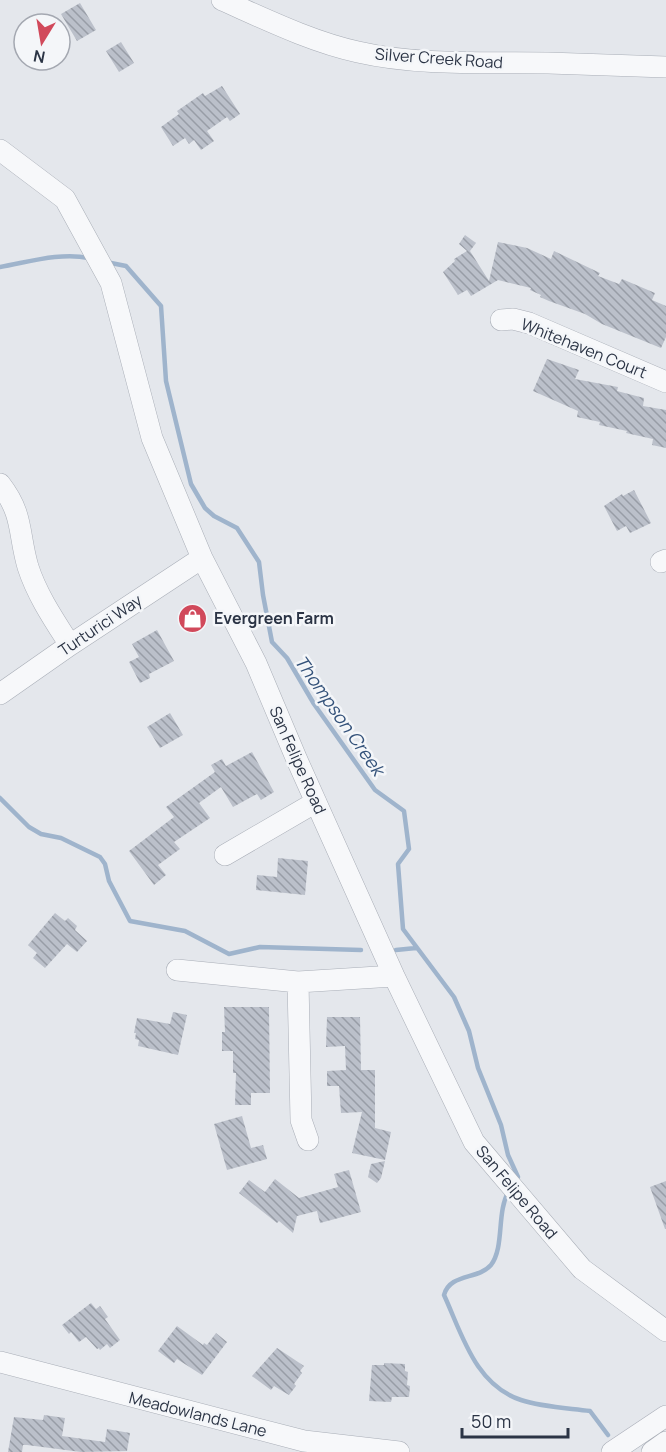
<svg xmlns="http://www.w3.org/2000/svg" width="666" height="1452" viewBox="0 0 666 1452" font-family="Manrope,sans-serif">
<defs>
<pattern id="building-back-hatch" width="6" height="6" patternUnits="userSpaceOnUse" patternTransform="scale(1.5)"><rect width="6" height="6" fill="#bbc0ca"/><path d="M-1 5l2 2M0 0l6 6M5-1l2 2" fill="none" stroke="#989da6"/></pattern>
</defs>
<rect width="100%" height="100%" fill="#e4e7ec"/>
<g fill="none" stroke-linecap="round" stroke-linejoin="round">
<!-- stream -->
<path stroke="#9fb4cc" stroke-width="4.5" d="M 106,262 L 126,266 L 161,306 L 166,381 L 191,484 L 205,508 L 214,516 L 237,528 L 259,562 L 263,595 L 272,642 L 287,658 L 314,704 L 375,790 L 404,811 L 409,849 L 398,864 L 403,929 L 454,997 L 469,1031 L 478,1068 L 501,1125 L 508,1155 L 518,1177 L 515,1181
M 0,267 C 29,262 60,252 89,258
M 0,798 L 29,827 L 41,834 L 61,838 L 100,857 L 105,864 L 109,881 L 130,921 L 185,931 L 229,954 L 260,947 L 361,950
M 396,950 L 416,948
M 509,1191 C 496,1212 505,1246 491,1265 C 478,1280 450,1273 444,1295 C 462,1334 475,1385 521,1400 C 542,1407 567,1408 590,1411 L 608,1435"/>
</g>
<!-- building -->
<path fill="url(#building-back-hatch)" d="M 80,3 L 96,30 L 77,41 L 61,14 Z
M 121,42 L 134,63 L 119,72 L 106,51 Z
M 222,86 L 240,114 L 230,121 L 227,117 L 207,131 L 214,141 L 201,150 L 194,140 L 189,144 L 185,138 L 173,146 L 161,127 L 179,114 L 177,111 L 203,93 L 205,96 Z
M 465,235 L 476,243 L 470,251 L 489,281 L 498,242 L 527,248 L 551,259 L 554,251 L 600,273 L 598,276 L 619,284 L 622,279 L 655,293 L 652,300 L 666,306 L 666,337 L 661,348 L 602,324 L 585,314 L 549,301 L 540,297 L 541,295 L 530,290 L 531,288 L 498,280 L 471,296 L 467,290 L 458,295 L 443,272 L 455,261 L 454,259 L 467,251 L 459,244 Z
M 547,359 L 579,370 L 575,379 L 618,387 L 617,391 L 644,398 L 643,406 L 666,410 L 666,448 L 652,445 L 653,439 L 626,433 L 627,431 L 599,425 L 600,422 L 577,417 L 578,411 L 533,391 Z
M 634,490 L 651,523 L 630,533 L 626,526 L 617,531 L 604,506 L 622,494 L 623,496 Z
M 157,630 L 174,661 L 149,674 L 150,678 L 140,683 L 129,662 L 139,657 L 132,644 Z
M 170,713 L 183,735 L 160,748 L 147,727 Z
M 252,752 L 274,792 L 261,800 L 257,794 L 233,807 L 221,787 L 199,803 L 210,818 L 174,842 L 180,849 L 158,865 L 166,875 L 154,885 L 129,851 L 174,817 L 166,807 L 215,772 L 211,765 L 222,759 L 226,766 Z
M 278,858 L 308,861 L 305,895 L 256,890 L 257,875 L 277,877 Z
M 55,913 L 65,921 L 68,918 L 77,926 L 75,930 L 87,941 L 77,952 L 67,944 L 45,968 L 33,958 L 37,953 L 28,945 Z
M 224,1007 L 269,1007 L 270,1093 L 251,1093 L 251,1105 L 235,1105 L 236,1073 L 233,1073 L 233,1051 L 222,1051 L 222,1032 L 225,1032 Z
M 173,1012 L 187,1015 L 178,1055 L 138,1046 L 139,1040 L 135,1039 L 136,1033 L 134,1033 L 137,1018 L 170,1024 Z
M 327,1017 L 360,1017 L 361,1070 L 375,1070 L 375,1128 L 391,1132 L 385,1160 L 352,1153 L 362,1112 L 341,1113 L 339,1086 L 327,1086 L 327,1071 L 346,1070 L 345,1046 L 326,1047 Z
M 242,1116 L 251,1148 L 263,1145 L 267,1159 L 227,1170 L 214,1124 Z
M 385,1161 L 381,1178 L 377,1183 L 368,1177 L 371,1164 Z
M 349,1170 L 361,1212 L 320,1223 L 317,1211 L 297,1216 L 293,1233 L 279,1221 L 277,1223 L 239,1193 L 249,1180 L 265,1192 L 275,1179 L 299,1198 L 338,1187 L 334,1174 Z
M 666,1181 L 666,1229 L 665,1229 L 650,1187 Z
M 91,1303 L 96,1309 L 100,1306 L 108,1317 L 105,1319 L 120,1340 L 110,1348 L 107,1344 L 100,1350 L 99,1348 L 97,1349 L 86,1337 L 79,1342 L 71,1332 L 69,1334 L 62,1325 Z
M 177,1326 L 203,1345 L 204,1343 L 207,1345 L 216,1333 L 227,1342 L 202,1375 L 177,1359 L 174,1363 L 158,1351 Z
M 277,1348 L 304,1366 L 300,1371 L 302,1373 L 294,1384 L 296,1386 L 289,1395 L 274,1386 L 271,1390 L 252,1376 Z
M 384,1363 L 405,1364 L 405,1371 L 408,1372 L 407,1385 L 410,1386 L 409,1397 L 392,1397 L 391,1402 L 369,1401 L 372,1365 L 384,1365 Z
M 44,1415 L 65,1418 L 62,1436 L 105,1442 L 107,1429 L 130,1433 L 127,1451 L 81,1452 L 27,1445 L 23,1445 L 22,1452 L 8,1452 L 14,1417 L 43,1420 Z"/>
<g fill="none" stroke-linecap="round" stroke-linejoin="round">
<defs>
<path id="minor" d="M 222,0 C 265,19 312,42 358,52 C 419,66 485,62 548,63 C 587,64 627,66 666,67
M 0,150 L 65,199 L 111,283 L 152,438 L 202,558 L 256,663 L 297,760 L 394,976 L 474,1142 L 582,1269 L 666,1331
M 501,320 L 513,319 L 529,323 L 666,382
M 0,484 C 24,515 18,533 28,567 C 37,595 54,620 70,645
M 661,562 L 666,560
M 0,694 L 70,645 L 202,558
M 225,855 L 316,802
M 177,970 L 298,982 L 394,976
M 298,982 L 301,1120 L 308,1140
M 0,1362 L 304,1441 L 399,1452
M 612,1452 L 666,1416
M 652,1452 L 666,1442"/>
</defs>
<!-- minor casing -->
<use href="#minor" stroke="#a9aeb7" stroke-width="22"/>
<!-- minor -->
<use href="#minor" stroke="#f7f8fa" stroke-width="21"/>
</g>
<!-- icons -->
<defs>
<symbol id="shop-disc" viewBox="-11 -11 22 22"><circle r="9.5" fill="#d1495b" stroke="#f4f6f9"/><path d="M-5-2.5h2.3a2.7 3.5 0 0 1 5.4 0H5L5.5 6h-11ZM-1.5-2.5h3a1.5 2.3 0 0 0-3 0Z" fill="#fff"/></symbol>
</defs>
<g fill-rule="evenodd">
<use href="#shop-disc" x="176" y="602" width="33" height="33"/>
</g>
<g text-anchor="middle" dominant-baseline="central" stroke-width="5" stroke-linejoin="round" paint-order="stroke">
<!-- street labels -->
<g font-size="16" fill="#2b3445" stroke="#f4f6f9">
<text transform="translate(439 58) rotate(4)">Silver Creek Road</text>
<text transform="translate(584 348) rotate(22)">Whitehaven Court</text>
<text transform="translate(100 625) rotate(-34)">Turturici Way</text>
<text transform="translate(298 760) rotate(66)">San Felipe Road</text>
<text transform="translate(517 1192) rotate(50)">San Felipe Road</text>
<text transform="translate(198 1414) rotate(14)">Meadowlands Lane</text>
</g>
<!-- poi labels -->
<g font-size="16" font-weight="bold" fill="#2b3445" stroke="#f4f6f9" text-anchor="start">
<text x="214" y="618">Evergreen Farm</text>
</g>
<!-- water labels -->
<g font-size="18" font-style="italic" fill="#34527a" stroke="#f4f6f9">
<text transform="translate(340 715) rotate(55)">Thompson Creek</text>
</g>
</g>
<!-- north arrow -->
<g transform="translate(42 42) rotate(191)"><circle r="28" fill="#f4f6f9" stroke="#a4a8b1" stroke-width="1.5"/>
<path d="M0-4.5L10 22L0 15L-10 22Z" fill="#d1495b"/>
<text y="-9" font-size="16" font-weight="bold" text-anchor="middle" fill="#2b3445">N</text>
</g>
<!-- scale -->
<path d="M462 1428v9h106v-9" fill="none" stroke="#2b3445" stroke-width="3"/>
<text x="471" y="1428" font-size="18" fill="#2b3445" stroke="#f4f6f9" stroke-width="4.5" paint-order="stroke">50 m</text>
</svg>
